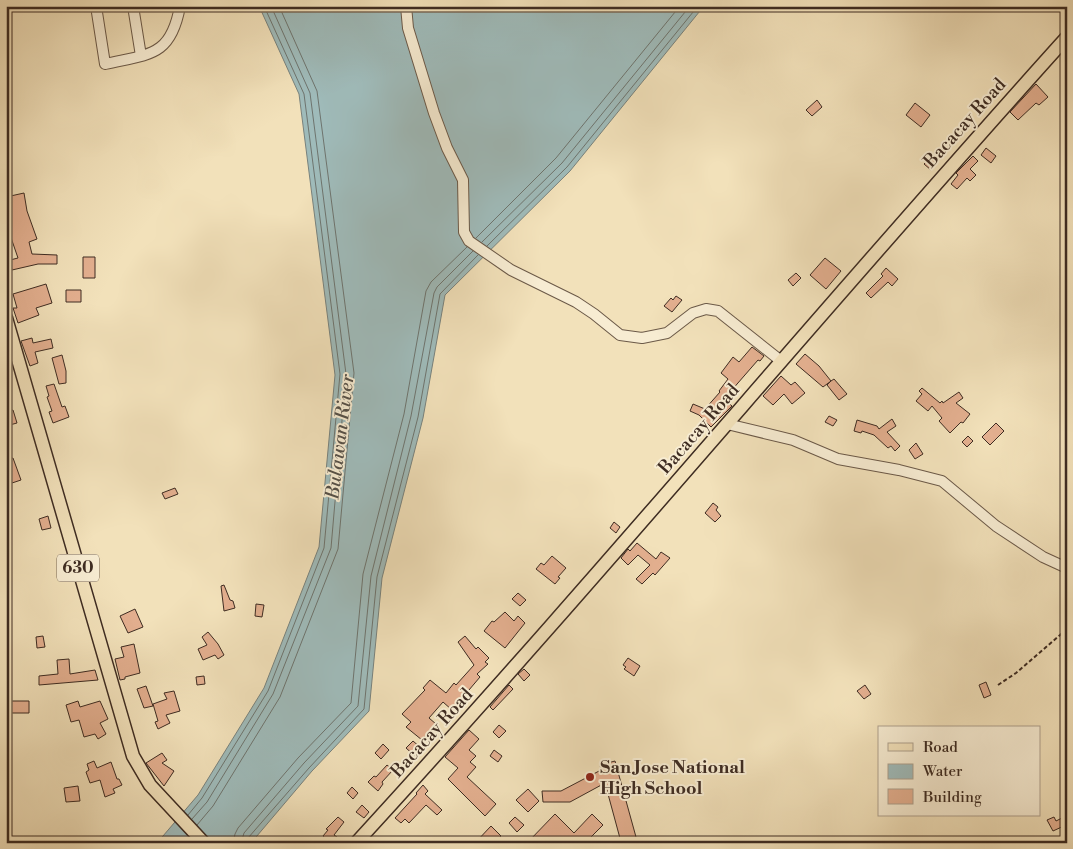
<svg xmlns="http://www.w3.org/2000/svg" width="1073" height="849" viewBox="0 0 1073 849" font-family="'Libre Bodoni',serif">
<rect width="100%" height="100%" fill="#f2e1ba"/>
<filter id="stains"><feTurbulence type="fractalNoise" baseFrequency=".004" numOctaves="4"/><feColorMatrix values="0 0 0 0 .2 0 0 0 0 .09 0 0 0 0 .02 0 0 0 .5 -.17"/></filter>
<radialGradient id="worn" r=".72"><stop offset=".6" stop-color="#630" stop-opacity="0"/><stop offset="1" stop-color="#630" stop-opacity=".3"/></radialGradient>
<!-- water -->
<path fill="#9fbbba" stroke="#78827d" d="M 259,6 L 704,6 L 570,171 L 445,295 L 423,418 L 382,578 L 369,711 L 312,771 L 251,843 L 157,843 L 198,795 L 264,688 L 319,547 L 335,375 L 299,94 Z"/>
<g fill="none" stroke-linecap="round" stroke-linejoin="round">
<!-- shore -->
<path stroke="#6e746e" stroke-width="1" d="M 476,238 L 556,158 L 680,6
M 482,242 L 562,163 L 690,6
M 487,246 L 567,167 L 698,6
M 188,815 L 202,798 L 268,691 L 324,548 L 340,374 L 304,94 L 264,6
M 192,819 L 207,802 L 273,694 L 331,548 L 346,374 L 310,93 L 271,6
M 197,825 L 213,806 L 280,697 L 338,549 L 354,373 L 317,91 L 279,6
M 233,843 L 235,834 L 238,828 L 298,758 L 351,703 L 363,574 L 404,414 L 426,291 L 431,282 L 467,247
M 241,843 L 244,833 L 304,763 L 358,706 L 371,576 L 411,416 L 434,293 L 437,287 L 473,251
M 247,843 L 248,838 L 309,768 L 364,709 L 377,577 L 418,417 L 440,294 L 478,255"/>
</g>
<!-- building -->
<path fill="#e3af8f" stroke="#3e2c22" d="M 1036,84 L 1048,97 L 1039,105 L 1036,103 L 1018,120 L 1010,112 Z
M 817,100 L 822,107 L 812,116 L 806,110 Z
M 915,103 L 930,115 L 921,127 L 906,115 Z
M 986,148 L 996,156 L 991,163 L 981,155 Z
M 932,156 L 938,161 L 931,170 L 924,164 Z
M 973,156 L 978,161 L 970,169 L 976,175 L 970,181 L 967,178 L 957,189 L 951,184 L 958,175 L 956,173 Z
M 24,193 L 27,211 L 37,239 L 29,242 L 32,254 L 57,255 L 57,264 L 38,264 L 12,270 L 10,260 L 18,258 L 8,229 L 6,229 L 6,197 Z
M 83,257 L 95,257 L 95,278 L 83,278 Z
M 825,258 L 841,271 L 826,289 L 810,275 Z
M 886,268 L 898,279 L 892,286 L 888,282 L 871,298 L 866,293 L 883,276 L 881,274 Z
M 796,273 L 801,278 L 793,286 L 788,280 Z
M 46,284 L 52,303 L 36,308 L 39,315 L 18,323 L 13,308 L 17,308 L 13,294 Z
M 66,290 L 81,290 L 81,302 L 66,302 Z
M 676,296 L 682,300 L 672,312 L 664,306 L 671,298 L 673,300 Z
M 32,338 L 33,343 L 51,339 L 53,348 L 35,352 L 38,363 L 30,366 L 21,341 Z
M 752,347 L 764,356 L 760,361 L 758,360 L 724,399 L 732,406 L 711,427 L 699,415 L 690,411 L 693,404 L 705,409 L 720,392 L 719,391 L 728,379 L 721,373 L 733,357 L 739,362 Z
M 805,354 L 819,366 L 831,381 L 834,379 L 847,394 L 839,400 L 827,385 L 831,381 L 823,387 L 796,364 Z
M 62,355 L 66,371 L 66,383 L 59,384 L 52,358 Z
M 781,376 L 791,385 L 795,382 L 805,393 L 792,404 L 784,394 L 773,405 L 763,396 Z
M 54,384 L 62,407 L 65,406 L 69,417 L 53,423 L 49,412 L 52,411 L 47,397 L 49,396 L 46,386 Z
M 922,388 L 940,403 L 942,401 L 943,403 L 959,392 L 963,398 L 956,403 L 970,414 L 963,423 L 961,422 L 950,433 L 939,421 L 942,418 L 932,406 L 928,411 L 916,401 L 922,394 L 919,391 Z
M 13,410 L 17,423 L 6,426 L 6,412 Z
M 829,416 L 837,420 L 833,426 L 825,422 Z
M 892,419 L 896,426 L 887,432 L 900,446 L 895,451 L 891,446 L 888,448 L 874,435 L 862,431 L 861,433 L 854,431 L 857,420 L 877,426 L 879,429 Z
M 996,423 L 1004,431 L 990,445 L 982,437 Z
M 968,436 L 973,441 L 967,447 L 962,442 Z
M 916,443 L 923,454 L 915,459 L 909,450 Z
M 13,458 L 21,480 L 12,483 L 6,468 L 6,460 Z
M 175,488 L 178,494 L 165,499 L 162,493 Z
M 713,503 L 718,507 L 716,510 L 721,516 L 715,522 L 705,513 Z
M 48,516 L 51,528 L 42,530 L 39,519 Z
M 614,522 L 620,527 L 616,533 L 610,528 Z
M 637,543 L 656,559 L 661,552 L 670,558 L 655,575 L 653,573 L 642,584 L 636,579 L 650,565 L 638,555 L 628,565 L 621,558 L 628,549 L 630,551 Z
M 552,556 L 566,568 L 558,577 L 560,578 L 555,584 L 536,569 L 541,563 L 544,565 Z
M 224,585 L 230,600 L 233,601 L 235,608 L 224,611 L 221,586 Z
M 518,593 L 526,600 L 520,606 L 512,599 Z
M 256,604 L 264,605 L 262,617 L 255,616 Z
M 135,609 L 143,627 L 128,633 L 120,616 Z
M 505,612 L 514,621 L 518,616 L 525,623 L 505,648 L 484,631 L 492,621 L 494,622 Z
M 208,632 L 218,644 L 224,655 L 218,659 L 215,655 L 203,660 L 198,649 L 207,645 L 202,637 Z
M 43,636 L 45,647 L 37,648 L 36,637 Z
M 465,636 L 476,649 L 478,647 L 489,658 L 485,662 L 488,664 L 477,674 L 480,677 L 452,710 L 443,702 L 429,718 L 436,724 L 422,740 L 406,727 L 411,722 L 402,714 L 425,690 L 423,688 L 430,680 L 446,693 L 454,683 L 456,685 L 474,665 L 458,642 Z
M 134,644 L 140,673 L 125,677 L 125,679 L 120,680 L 115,659 L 124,657 L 121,647 Z
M 628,658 L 640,666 L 634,676 L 624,669 L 626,667 L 623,665 Z
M 69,659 L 70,674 L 95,670 L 98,680 L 39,685 L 39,676 L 58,674 L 57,660 Z
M 524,669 L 530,675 L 524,681 L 518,674 Z
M 204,676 L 205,684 L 197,685 L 196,677 Z
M 986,682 L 991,695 L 984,698 L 979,685 Z
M 509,685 L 513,689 L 493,710 L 490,707 Z
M 865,685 L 871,694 L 864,699 L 857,691 Z
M 146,686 L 153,706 L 144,708 L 137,689 Z
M 174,691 L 180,711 L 166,715 L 170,723 L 158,729 L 155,722 L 158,721 L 153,704 L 167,699 L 164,693 Z
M 7,701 L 29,701 L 29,713 L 6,713 Z
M 78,701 L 80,707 L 100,701 L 108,719 L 100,723 L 106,734 L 98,739 L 95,734 L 84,737 L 79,720 L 71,722 L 66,705 Z
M 499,725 L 506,731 L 499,738 L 493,732 Z
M 469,730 L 479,739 L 469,750 L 476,756 L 470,762 L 476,767 L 467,777 L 496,804 L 485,816 L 448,779 L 458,768 L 445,757 Z
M 413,741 L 421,748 L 415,756 L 406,748 Z
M 383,744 L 389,750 L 381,759 L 375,753 Z
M 494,750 L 502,756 L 498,762 L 490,756 Z
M 162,753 L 167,760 L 162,763 L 174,771 L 164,786 L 146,763 Z
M 94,761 L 97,768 L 111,762 L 117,779 L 119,779 L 122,785 L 113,789 L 115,793 L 105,797 L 100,780 L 90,783 L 86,772 L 89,770 L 87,764 Z
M 615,761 L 636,837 L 621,842 L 605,783 L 570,802 L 543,802 L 542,791 L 561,791 L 601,770 L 600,765 Z
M 387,765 L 393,770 L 382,782 L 383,784 L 378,791 L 368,782 L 374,776 L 376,777 Z
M 423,785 L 428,791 L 425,794 L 442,810 L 437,815 L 426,805 L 409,823 L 405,819 L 401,823 L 395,818 L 417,794 L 416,793 Z
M 78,786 L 80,801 L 66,802 L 64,788 Z
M 352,787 L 358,793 L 353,799 L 347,793 Z
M 528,789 L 539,801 L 528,812 L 516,800 Z
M 362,805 L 369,812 L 364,818 L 356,812 Z
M 555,814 L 574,833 L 592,814 L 603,825 L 585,843 L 527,843 Z
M 338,817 L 344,822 L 334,835 L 337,837 L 330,843 L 323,836 L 328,830 L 326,829 Z
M 515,817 L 524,825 L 517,832 L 509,823 Z
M 1054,817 L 1056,821 L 1062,818 L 1066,825 L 1053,831 L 1047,820 Z
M 491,826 L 501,836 L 494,843 L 475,843 Z"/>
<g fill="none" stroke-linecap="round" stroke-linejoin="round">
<defs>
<path id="minor" d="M 96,6 L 105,64 C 149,54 171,57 180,6
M 133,6 L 141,56
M 406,6 L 408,28 L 434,113 L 447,148 L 463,180 L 464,232 L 469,241 L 511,270 L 576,302 L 594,314 L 620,335 L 642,338 L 667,333 L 693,313 L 706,309 L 718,311 L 781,361
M 727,424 L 793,440 L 838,459 L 899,470 L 942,481 L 996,526 L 1043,557 L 1067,568"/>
<path id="major" d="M 6,318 L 133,756 L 150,785 L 204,843
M 356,843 C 598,579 827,303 1067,37"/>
</defs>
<!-- minor casing -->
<use href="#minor" stroke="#6b5948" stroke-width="12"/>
<!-- major casing -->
<use href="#major" stroke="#3e2c22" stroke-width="15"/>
<!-- path -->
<path stroke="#3e2c22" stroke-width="2" stroke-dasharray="4 2.5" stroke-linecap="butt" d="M 998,685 L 1016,673 L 1067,629"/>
<!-- minor -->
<use href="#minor" stroke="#f7ecd2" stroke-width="10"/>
<!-- major -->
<use href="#major" stroke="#f2e1ba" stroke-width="12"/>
</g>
<!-- markers -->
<circle fill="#8f2418" stroke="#f7ecd2" stroke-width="2" cx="590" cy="777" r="5"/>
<g text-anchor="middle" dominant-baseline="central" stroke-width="4" stroke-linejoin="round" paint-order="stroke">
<!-- shield labels -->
<rect fill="#f7ecd2" stroke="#766657" stroke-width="1" x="57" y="554.5" width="42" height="27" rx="4"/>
<g font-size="16" font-weight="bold" fill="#3e2c22">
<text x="78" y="568">630</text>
</g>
<!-- street labels -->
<g font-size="18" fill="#3e2c22" stroke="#f7ecd2">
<text transform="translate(965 123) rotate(-48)">Bacacay Road</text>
<text transform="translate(699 429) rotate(-49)">Bacacay Road</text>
<text transform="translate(432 733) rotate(-48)">Bacacay Road</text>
</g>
<!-- poi labels -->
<g font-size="18" font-weight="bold" fill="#3e2c22" stroke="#f7ecd2" text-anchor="start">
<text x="600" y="767">San Jose National<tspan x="600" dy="21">High School</tspan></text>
</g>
<!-- water labels -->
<g font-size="19" font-style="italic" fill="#565048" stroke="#f7ecd2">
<text transform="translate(340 437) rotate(-83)">Bulawan River</text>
</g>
</g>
<!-- margin -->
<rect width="1073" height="849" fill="none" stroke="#f2e1ba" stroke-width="25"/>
<rect x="8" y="8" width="1058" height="834" fill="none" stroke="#3e2c22" stroke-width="2.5"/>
<rect x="12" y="12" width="1048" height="824" fill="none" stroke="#3e2c22"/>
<!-- legend -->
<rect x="878" y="726" width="162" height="90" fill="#f7ecd2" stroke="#ad9f8c"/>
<rect x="888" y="743" width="25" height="8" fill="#f2e1ba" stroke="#ad9f8c"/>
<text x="923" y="752" font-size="15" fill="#3e2c22">Road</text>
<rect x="888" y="764" width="25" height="15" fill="#9fbbba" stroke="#ad9f8c"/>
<text x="923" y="776" font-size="15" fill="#3e2c22">Water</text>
<rect x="888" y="789" width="25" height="15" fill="#e3af8f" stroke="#ad9f8c"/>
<text x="923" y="802" font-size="15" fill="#3e2c22">Building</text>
<rect width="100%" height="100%" filter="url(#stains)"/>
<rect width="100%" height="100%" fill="url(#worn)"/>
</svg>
